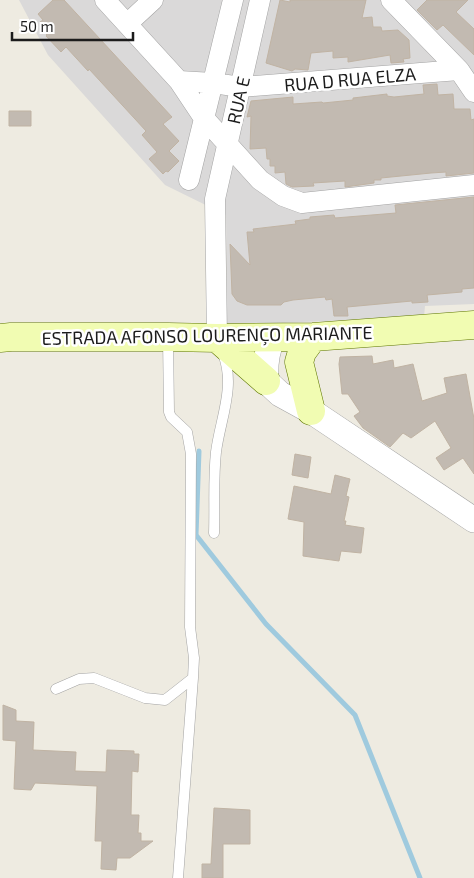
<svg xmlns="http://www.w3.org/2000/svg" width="474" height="878" viewBox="0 0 474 878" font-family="'Exo 2',sans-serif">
<rect width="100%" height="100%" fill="#eeebe1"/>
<!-- residential -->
<path fill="#dad9d9" d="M 19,0 L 474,0 L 474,304 L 425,306 L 424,317 L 227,325 L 226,215 L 165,185 L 48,55 Z"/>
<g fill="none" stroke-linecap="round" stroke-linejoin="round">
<!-- stream -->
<path stroke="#9fcade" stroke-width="5" d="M 199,451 L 196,535 L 266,624 L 355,715 L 420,878"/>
</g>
<!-- building -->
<path fill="#c2bab1" stroke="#c0b3a3" d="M 53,0 L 64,0 L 172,117 L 163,124 L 179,141 L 169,151 L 179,161 L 168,172 L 166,171 L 163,174 L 149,159 L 157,152 L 142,135 L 146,131 L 89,69 L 88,71 L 66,47 L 61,52 L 46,36 L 47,35 L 42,30 L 45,27 L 40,22 L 43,20 L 38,14 Z
M 280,0 L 290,2 L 290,0 L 366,0 L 362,18 L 372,17 L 373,27 L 381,27 L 382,31 L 398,30 L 409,40 L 410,58 L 403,59 L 404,62 L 391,63 L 390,55 L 348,62 L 348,57 L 333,58 L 333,51 L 311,53 L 308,70 L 295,69 L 292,71 L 266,63 Z
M 427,0 L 468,0 L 456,12 L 474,29 L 474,55 L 443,25 L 437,30 L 417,10 Z
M 437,84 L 438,95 L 453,94 L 454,109 L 470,109 L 471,120 L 474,119 L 474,173 L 446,176 L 446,172 L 431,173 L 381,178 L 381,180 L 374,180 L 374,183 L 345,187 L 345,181 L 313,183 L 314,186 L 292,187 L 286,184 L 285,172 L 275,173 L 275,166 L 270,166 L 270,159 L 267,159 L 266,148 L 250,149 L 251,116 L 247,117 L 251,101 L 293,97 L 293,104 L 322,102 L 323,103 L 353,100 L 353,98 L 387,94 L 387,96 L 394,97 L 424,94 L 423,85 Z
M 9,111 L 31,111 L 31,126 L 9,126 Z
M 474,197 L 474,288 L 462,289 L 462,292 L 427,295 L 428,302 L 412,303 L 412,301 L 347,307 L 348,316 L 334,316 L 332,299 L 326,300 L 325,297 L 293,300 L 284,302 L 281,305 L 247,305 L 237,301 L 232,294 L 230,244 L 250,265 L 247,232 L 254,232 L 253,229 L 296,224 L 295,221 L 310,219 L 310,217 L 334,215 L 335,218 L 396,213 L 395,205 Z
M 372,356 L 373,364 L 393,360 L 394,368 L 413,364 L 422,401 L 447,393 L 444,378 L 466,374 L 474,419 L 474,474 L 463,458 L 444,470 L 436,458 L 451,448 L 435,421 L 411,438 L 403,433 L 390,447 L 363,428 L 354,416 L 360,412 L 348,394 L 342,394 L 339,364 L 340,357 Z
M 295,454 L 311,457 L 308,478 L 292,475 Z
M 335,475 L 350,479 L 346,496 L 349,497 L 344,521 L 346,521 L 345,525 L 364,528 L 361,553 L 341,551 L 339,561 L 303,556 L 304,522 L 288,519 L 294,486 L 331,494 Z
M 3,705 L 16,710 L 16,721 L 34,722 L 33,750 L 76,752 L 75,771 L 106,772 L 107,750 L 134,751 L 134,754 L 139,754 L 138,772 L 132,771 L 131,815 L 139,815 L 138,833 L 141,833 L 141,841 L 153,841 L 130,858 L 117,858 L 116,870 L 101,869 L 102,841 L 95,841 L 97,786 L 35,783 L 31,790 L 14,789 L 16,741 L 3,740 Z
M 214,808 L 250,810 L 250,844 L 223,844 L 223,878 L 202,878 L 202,864 L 211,864 Z"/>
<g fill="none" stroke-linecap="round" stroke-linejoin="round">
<defs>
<path id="service" d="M 214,533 C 215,507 213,479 216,452 C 220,420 236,386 223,354
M 56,689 L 79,679 L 94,678 L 145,698 L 165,700 L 193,678 L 194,658 L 190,627 L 191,454 L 187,432 L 171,417 L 169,412 L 168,337
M 178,878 L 193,678"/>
<path id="minor" d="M 105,0 L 179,81 L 203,117 L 260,180 L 283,196 L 302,203 L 474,185
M 391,0 L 459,70 L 474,92
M 127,24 L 153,0
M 179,81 L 213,83 L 241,87 L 459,70
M 189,180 L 233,0
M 217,338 L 215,199 L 260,0"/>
<path id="tertiary" d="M 273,338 C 266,352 265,365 266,381 L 280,394 L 311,411 L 474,520"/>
<path id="secondary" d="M 0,338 L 11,337 L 168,337 L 217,338 L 313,337 L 474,325
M 217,338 L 266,381
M 311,411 L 299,362 L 302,352 L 313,337"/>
</defs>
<!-- service casing -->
<use href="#service" stroke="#a3a3a3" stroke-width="11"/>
<!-- minor casing -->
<use href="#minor" stroke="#a3a3a3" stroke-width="21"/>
<!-- tertiary casing -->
<use href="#tertiary" stroke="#a3a3a3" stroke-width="26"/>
<!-- secondary casing -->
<use href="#secondary" stroke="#5e7600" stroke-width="29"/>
<!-- service -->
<use href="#service" stroke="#fff" stroke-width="10"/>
<!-- minor -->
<use href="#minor" stroke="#fff" stroke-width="20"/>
<!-- tertiary -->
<use href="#tertiary" stroke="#fff" stroke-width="25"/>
<!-- secondary -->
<use href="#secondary" stroke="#f1fcb2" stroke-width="28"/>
</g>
<g text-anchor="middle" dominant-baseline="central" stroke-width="5" stroke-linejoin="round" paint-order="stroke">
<!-- street labels -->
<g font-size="18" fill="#1c1c1c" stroke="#fff">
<text transform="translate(350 79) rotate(-5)">RUA D RUA ELZA</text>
<text transform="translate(238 100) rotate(-77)">RUA E</text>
<text transform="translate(207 335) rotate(-1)">ESTRADA AFONSO LOURENÇO MARIANTE</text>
</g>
</g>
<!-- scale -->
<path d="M12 32v8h121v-8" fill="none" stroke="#1c1c1c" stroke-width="2.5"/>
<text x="20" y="32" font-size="15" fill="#1c1c1c" stroke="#ffffff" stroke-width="4" paint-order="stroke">50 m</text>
</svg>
